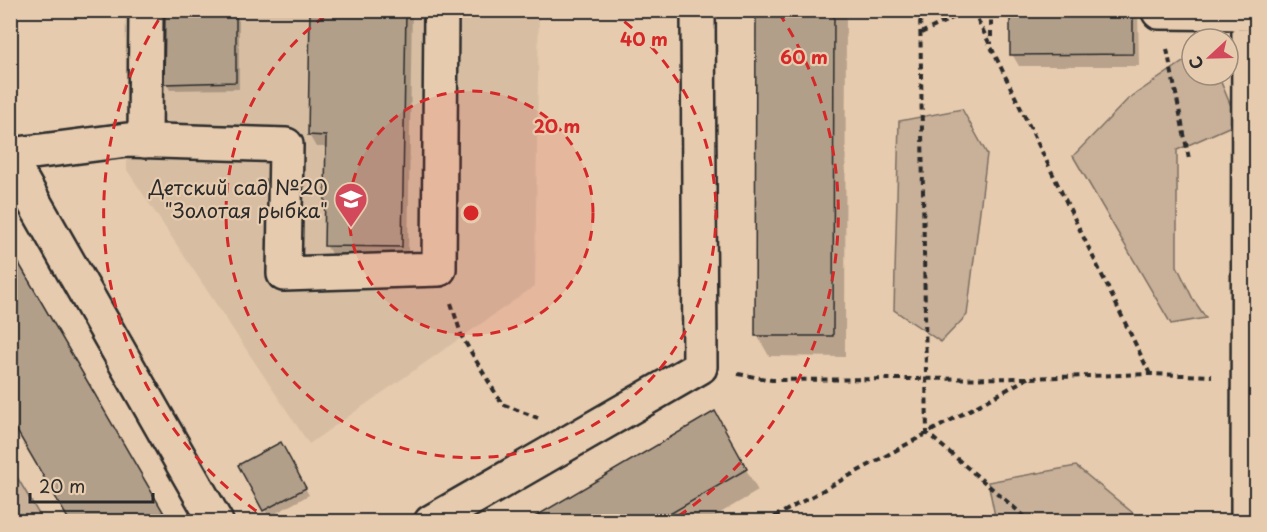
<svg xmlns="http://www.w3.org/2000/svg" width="1267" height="532" viewBox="0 0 1267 532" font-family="'Playpen Sans',sans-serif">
<rect width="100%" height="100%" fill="#e7cbae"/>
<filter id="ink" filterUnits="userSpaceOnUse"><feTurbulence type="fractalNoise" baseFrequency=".0167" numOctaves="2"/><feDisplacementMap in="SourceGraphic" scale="12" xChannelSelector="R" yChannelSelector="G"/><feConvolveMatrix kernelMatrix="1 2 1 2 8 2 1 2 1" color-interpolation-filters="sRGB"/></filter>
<g filter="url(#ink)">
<!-- built -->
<path fill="#d7bea3" d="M 125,11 L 539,11 L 535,286 L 309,444 L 127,170 Z"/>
<!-- green -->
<path fill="#c8b099" stroke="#7a6e62" stroke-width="1.5" d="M 1192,56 L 1192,75 L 1218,75 L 1238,123 L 1177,150 L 1177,266 L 1193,299 L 1206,318 L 1171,324 L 1073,156 L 1128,99 Z
M 962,109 L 987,154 L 967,315 L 941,342 L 894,310 L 899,121 Z
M 1076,466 L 1139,518 L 1135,522 L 996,521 L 988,482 Z
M 11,467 L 43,521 L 11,521 Z"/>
<!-- shadow -->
<path fill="#0003" d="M 329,10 L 412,10 L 408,258 L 333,257 L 326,245 L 328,147 L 316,147 L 309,135 Z
M 757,10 L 846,10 L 845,357 L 769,356 L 757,335 Z
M 1011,10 L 1138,10 L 1139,66 L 1019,66 L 1012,54 Z
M 235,14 L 239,21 L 239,89 L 170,90 L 166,83 Z
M 715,413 L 758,491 L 705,522 L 529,522 Z
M 280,444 L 309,495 L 269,517 L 240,466 Z"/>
<!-- building -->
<path fill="#b29f8a" stroke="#2b2b2b" stroke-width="1.5" d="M 406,10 L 402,247 L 324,246 L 326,136 L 308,135 L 310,11 Z
M 756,10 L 834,10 L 833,336 L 755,336 Z
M 1010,10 L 1133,10 L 1133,54 L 1010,55 Z
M 236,12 L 236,82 L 164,84 L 165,13 Z
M 10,248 L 169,522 L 70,522 L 10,419 Z
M 715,411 L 747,469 L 656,522 L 526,522 Z
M 281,442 L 306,488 L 263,511 L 238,465 Z"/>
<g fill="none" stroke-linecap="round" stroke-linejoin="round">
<defs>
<path id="minor" d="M 1159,12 L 1256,13
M 145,141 L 146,10
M 10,155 L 127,140 L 286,145 L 284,274 L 439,269 L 441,10
M 10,160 L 216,522
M 431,522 L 700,367 L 698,10
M 1248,522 L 1249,10"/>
</defs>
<!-- minor casing -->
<use href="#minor" stroke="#2b2b2b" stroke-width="38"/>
<!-- path -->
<path stroke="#2b2b2b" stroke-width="4" stroke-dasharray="6 4.5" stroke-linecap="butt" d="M 920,10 L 927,433 L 1031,522
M 973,10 L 1150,374
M 991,10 L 991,44
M 921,33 L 969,10
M 1167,49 L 1189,159
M 451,303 L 462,337 L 502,404 L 538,418
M 738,374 L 772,380 L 1028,378 L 1150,374 L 1212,376
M 765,522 L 1028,378"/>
<!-- minor -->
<use href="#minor" stroke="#e7cbae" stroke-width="33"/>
</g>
</g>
<!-- distance rings -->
<circle cx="471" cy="213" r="122" fill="#d62828" fill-opacity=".12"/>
<g fill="none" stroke="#d62828" stroke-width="3" stroke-dasharray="10 8">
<circle cx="471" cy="213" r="122"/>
<path d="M610 11A245 245 0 1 1 332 11"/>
<path d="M271 521A367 367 0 0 1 163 13M779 13A367 367 0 0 1 671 521"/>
</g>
<!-- icons -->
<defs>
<symbol id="school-pin" viewBox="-11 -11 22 30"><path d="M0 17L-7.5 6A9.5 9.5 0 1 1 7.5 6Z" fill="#d1495b" stroke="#e7cbae"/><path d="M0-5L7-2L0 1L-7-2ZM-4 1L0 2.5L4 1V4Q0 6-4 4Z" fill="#fff"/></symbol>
</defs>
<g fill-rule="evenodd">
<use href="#school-pin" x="332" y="180" width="38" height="52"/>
</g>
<g text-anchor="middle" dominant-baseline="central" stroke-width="4.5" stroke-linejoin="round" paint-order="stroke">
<!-- poi labels -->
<g font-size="20" fill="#2b2b2b" stroke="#e7cbae" text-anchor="end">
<text x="328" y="187">Детский сад №20<tspan x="328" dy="23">"Золотая рыбка"</tspan></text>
</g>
</g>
<circle cx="471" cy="213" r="9" fill="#d62828" stroke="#e7cbae" stroke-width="3"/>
<g font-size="18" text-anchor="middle" font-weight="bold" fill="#d62828" stroke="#e7cbae" stroke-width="4.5" stroke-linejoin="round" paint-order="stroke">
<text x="644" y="46">40 m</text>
<text x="804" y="64">60 m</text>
<text x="557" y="133">20 m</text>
</g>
<!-- margin -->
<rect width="1267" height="532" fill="none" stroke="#e7cbae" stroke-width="36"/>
<rect x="18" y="18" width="1231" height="496" fill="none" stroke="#2b2b2b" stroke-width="2" filter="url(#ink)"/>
<!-- north arrow -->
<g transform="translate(1210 57) rotate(248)"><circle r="28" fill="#e7cbae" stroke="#9c8b7a" stroke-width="1.5"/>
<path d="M0-4.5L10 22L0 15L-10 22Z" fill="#d1495b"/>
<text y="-9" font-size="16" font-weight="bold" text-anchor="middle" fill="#2b2b2b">С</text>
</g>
<!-- scale -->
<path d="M30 493v9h123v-9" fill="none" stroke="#2b2b2b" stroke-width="3"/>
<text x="39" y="493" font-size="18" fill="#2b2b2b" stroke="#e7cbae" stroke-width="4.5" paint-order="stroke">20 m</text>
</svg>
